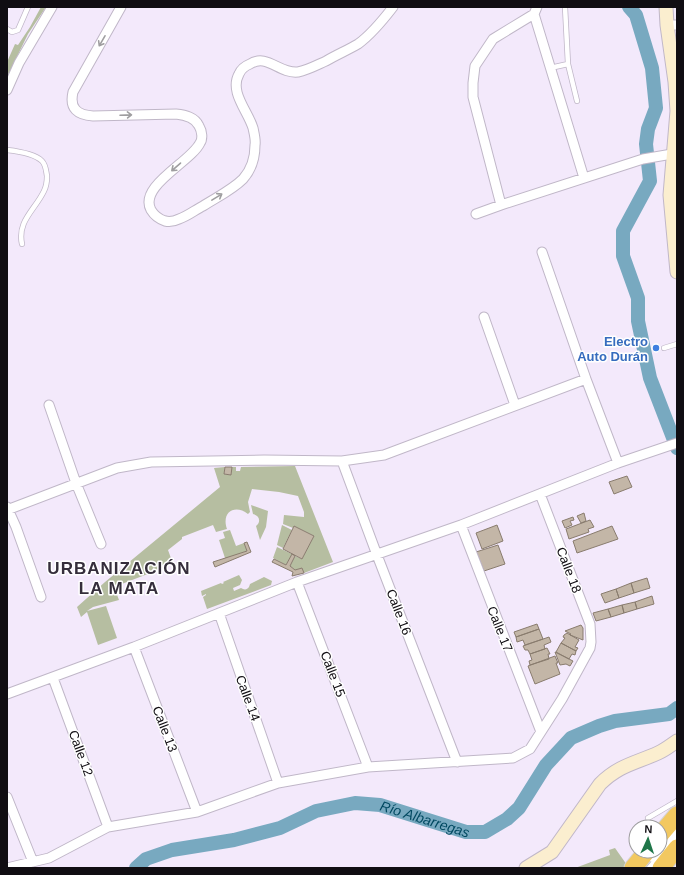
<svg xmlns="http://www.w3.org/2000/svg" width="684" height="875" viewBox="0 0 684 875" font-family="Helvetica,sans-serif">
<rect width="100%" height="100%" fill="#f3e9fb"/>
<!-- green -->
<path fill="#b6bea1" d="M 41,7 L 46,7 L 28,34 L 7,77 L 7,62 L 15,44 L 18,45 L 30,27 Z
M 295,466 L 333,562 L 304,573 L 302,568 L 295,570 L 290,566 L 295,556 L 302,559 L 314,536 L 294,526 L 293,528 L 283,524 L 284,515 L 304,517 L 304,512 L 298,496 L 279,492 L 252,489 L 248,502 L 250,512 L 248,514 C 235,504 221,512 227,529 L 216,532 L 213,525 L 182,537 L 182,539 L 168,550 L 172,561 L 160,566 L 161,570 L 158,570 L 114,587 L 119,600 L 93,607 L 87,611 L 106,606 L 117,638 L 98,645 L 87,612 L 81,617 L 77,607 L 105,582 L 220,487 L 214,468 L 225,467 L 224,474 L 231,475 L 232,467 L 236,467 L 236,471 L 240,471 L 241,467 Z
M 251,505 L 268,511 L 266,527 L 260,540 L 256,526 C 261,522 260,516 253,514 Z
M 282,525 L 292,530 L 283,548 L 277,545 Z
M 230,530 L 236,546 L 244,543 L 247,551 L 216,562 L 225,558 L 219,540 L 225,538 L 223,532 Z
M 277,547 L 292,554 L 286,565 L 273,558 Z
M 239,575 L 242,580 L 240,585 L 233,588 L 234,591 L 241,588 C 244,590 247,590 249,587 L 250,584 L 264,577 L 272,581 L 271,585 L 207,609 L 203,597 L 206,595 L 206,594 L 202,596 L 201,591 L 221,583 L 222,584 L 224,583 L 223,582 Z
M 615,848 L 627,865 L 624,868 L 575,868 L 610,855 L 609,850 Z"/>
<g fill="none" stroke-linecap="round" stroke-linejoin="round">
<!-- river -->
<g stroke="#78a9c0" stroke-width="14">
<path d="M 629,7 L 636,15 L 652,68 L 656,108 L 648,129 L 646,144 L 650,181 L 623,231 L 623,256 L 638,298 L 638,321 L 650,378 L 677,448"/>
<path id="s1" d="M 136,868 L 146,859 L 172,850 L 234,840 L 280,828 L 316,811 L 355,803 L 380,805 L 466,832 L 485,832 L 507,819 L 519,808 L 546,765 L 571,738 L 599,726 L 615,721 L 669,714 L 677,708"/>
</g>
</g>
<!-- building -->
<path fill="#c3b6a7" stroke="#897c6e" d="M 225,467 L 232,467 L 231,475 L 224,474 Z
M 627,476 L 632,487 L 614,494 L 609,482 Z
M 584,513 L 586,521 L 581,523 L 577,516 Z
M 573,517 L 574,520 L 570,521 L 572,525 L 565,528 L 562,521 Z
M 590,520 L 594,527 L 588,529 L 589,532 L 569,539 L 566,529 Z
M 497,525 L 503,541 L 482,549 L 476,533 Z
M 294,526 L 314,536 L 302,559 L 283,549 Z
M 612,526 L 618,539 L 577,553 L 573,541 Z
M 247,542 L 251,552 L 215,567 L 213,562 L 247,551 L 244,543 Z
M 498,545 L 505,564 L 484,571 L 476,552 Z
M 292,554 L 295,556 L 290,566 L 295,570 L 302,568 L 304,573 L 292,576 L 293,572 L 272,562 L 274,559 L 286,565 Z
M 647,578 L 650,588 L 634,593 L 631,583 Z
M 631,583 L 634,593 L 619,598 L 616,589 Z
M 616,589 L 619,598 L 605,603 L 601,594 Z
M 652,596 L 654,604 L 637,609 L 635,602 Z
M 635,602 L 637,609 L 624,613 L 622,605 Z
M 622,605 L 624,613 L 611,617 L 608,609 Z
M 608,609 L 611,617 L 596,621 L 593,613 Z
M 537,624 L 539,629 L 516,637 L 514,632 Z
M 581,625 L 583,628 L 583,640 L 570,635 L 571,634 L 565,631 Z
M 539,629 L 543,639 L 525,645 L 523,640 L 517,642 L 516,637 Z
M 567,633 L 579,640 L 575,647 L 578,648 L 576,651 L 561,643 L 565,638 L 563,637 L 564,635 Z
M 549,637 L 551,642 L 544,645 L 545,649 L 530,654 L 528,650 L 525,650 L 523,646 Z
M 561,643 L 576,651 L 575,655 L 572,654 L 569,659 L 556,652 Z
M 547,648 L 550,654 L 548,654 L 549,659 L 530,665 L 529,661 L 532,660 L 530,654 Z
M 555,652 L 573,661 L 570,666 L 566,664 L 560,665 Z
M 555,656 L 558,663 L 556,663 L 560,674 L 535,684 L 528,666 Z"/>
<g fill="none" stroke-linecap="round" stroke-linejoin="round">
<defs>
<path id="lane" d="M 7,29 L 12,32 L 18,30 L 28,7
M 568,64 L 577,101
M 550,68 L 568,64 L 565,7
M 7,150 C 16,151 35,154 42,161 C 46,165 46,171 47,176 C 47,180 46,187 44,191 C 35,210 17,221 22,244
M 664,348 L 677,344
M 648,818 L 677,801
M 660,849 L 677,829
M 651,859 L 658,851
M 649,868 L 677,835"/>
<path id="street" d="M 121,7 L 73,92 C 69,109 78,115 93,116 L 176,114 C 185,115 195,117 199,126 C 202,131 203,139 200,143 C 191,162 138,186 151,210 C 154,215 159,219 165,221 C 170,222 175,221 179,219 C 188,216 195,210 203,206 C 217,197 232,190 243,179 C 251,170 255,157 255,145 C 256,140 254,133 253,128 C 248,111 229,92 239,74 C 241,69 245,66 250,64 C 267,53 279,74 298,72 C 308,70 317,65 326,61 C 336,55 348,50 358,44 C 372,34 383,20 393,7
M 537,7 L 534,14 L 584,178
M 667,25 L 677,25
M 7,90 L 19,63 L 52,7
M 501,205 L 473,97 L 473,83 L 475,66 L 493,39 L 534,14
M 476,214 L 501,205 L 643,159 L 672,154
M 542,252 L 586,379 L 618,463
M 484,317 L 515,405
M 49,405 L 76,483 L 101,544
M 342,461 L 377,555 L 457,762
M 7,507 L 16,527 L 41,597
M 7,510 L 117,468 L 151,462 L 264,460 L 342,461 L 384,455 L 586,379
M 461,525 L 541,732
M 297,582 L 368,767
M 219,613 L 278,783
M 134,647 L 197,812
M 53,678 L 108,827
M 7,694 L 134,647 L 297,582 L 461,525 L 618,463 L 677,443
M 7,797 L 33,862
M 7,868 L 49,858 L 108,827 L 197,812 L 278,783 L 368,767 L 513,758 L 530,749 L 562,699 L 590,648 L 591,642 L 590,624 L 540,494"/>
<path id="secondary" d="M 666,7 L 667,25 L 675,82 L 677,111 L 670,195 L 677,272
M 526,868 L 552,852 L 600,784 C 619,765 636,763 658,753 C 665,750 671,745 677,741"/>
<path id="highway" d="M 660,835 L 677,815
M 633,868 L 647,851
M 661,868 L 677,848"/>
</defs>
<!-- lane casing -->
<use href="#lane" stroke="#c0b7c8" stroke-width="6"/>
<!-- street casing -->
<use href="#street" stroke="#c0b7c8" stroke-width="11"/>
<!-- secondary casing -->
<use href="#secondary" stroke="#c0b7c8" stroke-width="15"/>
<!-- highway casing -->
<use href="#highway" stroke="#d4d3d4" stroke-width="19"/>
<!-- lane -->
<use href="#lane" stroke="#fff" stroke-width="4.5"/>
<!-- street -->
<use href="#street" stroke="#fff" stroke-width="9"/>
<!-- secondary -->
<use href="#secondary" stroke="#fbeecf" stroke-width="13"/>
<!-- highway -->
<use href="#highway" stroke="#f2c860" stroke-width="17"/>
</g>
<!-- one-way arrows -->
<defs><path id="oneway-shaft" d="M-6 0H5M1.5-3L5.5 0L1.5 3" fill="none" stroke-width="1.6" stroke-linecap="round" stroke-linejoin="round"/></defs>
<g stroke="#9f9ea0">
<use href="#oneway-shaft" transform="translate(102 41) rotate(120)"/>
<use href="#oneway-shaft" transform="translate(126 115) rotate(-2)"/>
<use href="#oneway-shaft" transform="translate(176 167) rotate(139)"/>
<use href="#oneway-shaft" transform="translate(217 197) rotate(-31)"/>
</g>
<!-- markers -->
<circle fill="#3f7fe0" stroke="#fff" stroke-width="1.5" cx="656" cy="348" r="4"/>
<g text-anchor="middle" dominant-baseline="central" stroke-width="3" stroke-linejoin="round" paint-order="stroke">
<!-- shop labels -->
<g font-size="13" font-weight="bold" fill="#366cbe" stroke="#fff" text-anchor="end">
<text x="648" y="341">Electro<tspan x="648" dy="15">Auto Durán</tspan></text>
</g>
<!-- street labels -->
<g font-size="13" fill="#100d12" stroke="#fff">
<text transform="translate(569 570) rotate(69)">Calle 18</text>
<text transform="translate(399 612) rotate(69)">Calle 16</text>
<text transform="translate(500 629) rotate(68)">Calle 17</text>
<text transform="translate(333 674) rotate(69)">Calle 15</text>
<text transform="translate(248 698) rotate(70)">Calle 14</text>
<text transform="translate(165 729) rotate(69)">Calle 13</text>
<text transform="translate(81 753) rotate(70)">Calle 12</text>
</g>
<!-- water labels -->
<g font-size="14" font-style="italic" fill="#024961" stroke="#fff">
<text stroke="none"><textPath href="#s1" startOffset="303">Río Albarregas</textPath></text>
</g>
<!-- district labels -->
<g font-size="17" font-weight="bold" letter-spacing="1" fill="#352e3b" stroke="#fff">
<text x="119" y="568">URBANIZACIÓN<tspan x="119" dy="20">LA MATA</tspan></text>
</g>
</g>
<!-- border -->
<rect width="684" height="875" fill="none" stroke="#100d12" stroke-width="16"/>
<!-- north arrow -->
<g transform="translate(648 839) rotate(3)"><circle r="19" fill="#ffffff" stroke="#9f9ea0"/>
<path d="M0-3L7 15L0 10L-7 15Z" fill="#1f7649"/>
<text y="-6" font-size="11" font-weight="bold" text-anchor="middle" fill="#100d12">N</text>
</g>
</svg>
